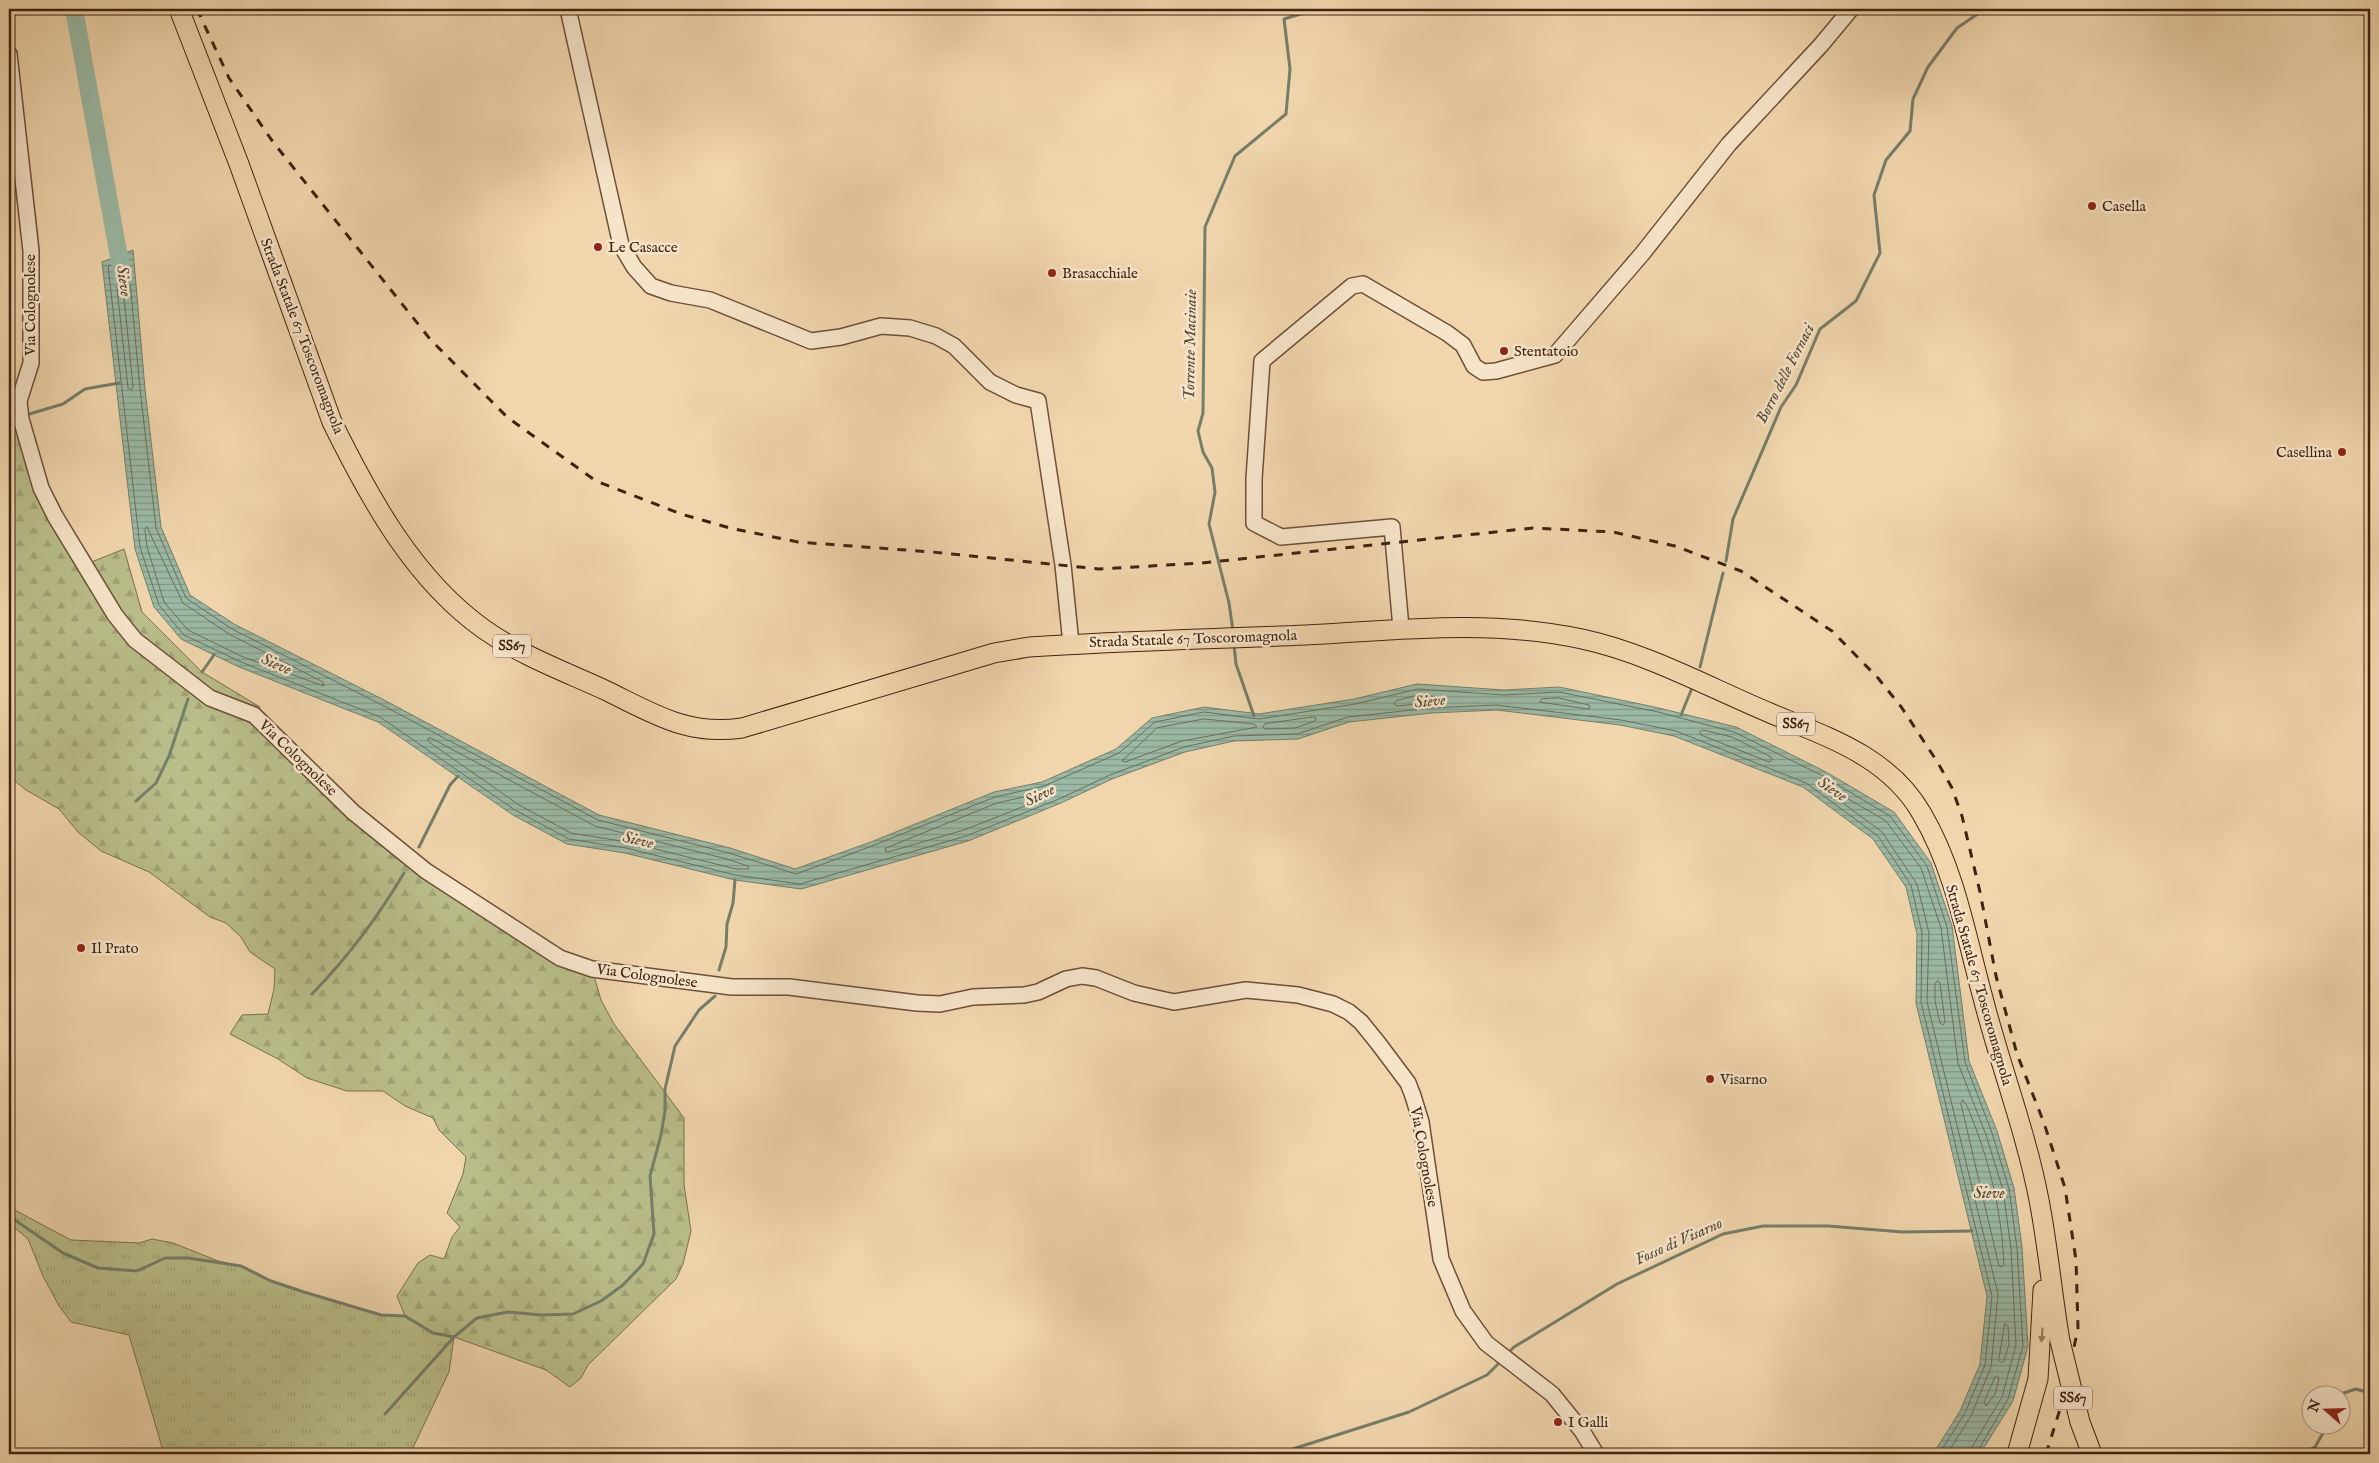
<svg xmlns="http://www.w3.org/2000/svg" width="2379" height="1463" viewBox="0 0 2379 1463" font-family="'IM FELL English',serif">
<defs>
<pattern id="grass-tufts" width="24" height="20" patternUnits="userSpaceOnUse" patternTransform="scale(1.25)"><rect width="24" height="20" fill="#b9be8a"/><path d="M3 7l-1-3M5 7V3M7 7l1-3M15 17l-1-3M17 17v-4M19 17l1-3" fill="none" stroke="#a0a376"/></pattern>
<pattern id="forest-firs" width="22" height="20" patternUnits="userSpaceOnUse" patternTransform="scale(1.25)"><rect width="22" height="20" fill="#b9be8a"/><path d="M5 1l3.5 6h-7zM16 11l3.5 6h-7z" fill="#a0a376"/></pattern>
<pattern id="water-rules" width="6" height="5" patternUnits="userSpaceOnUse" patternTransform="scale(1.25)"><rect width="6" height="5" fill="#9bbaa6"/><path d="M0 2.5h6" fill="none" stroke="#809786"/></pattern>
</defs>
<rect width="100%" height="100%" fill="#f1d6ad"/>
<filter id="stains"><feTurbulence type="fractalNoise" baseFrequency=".004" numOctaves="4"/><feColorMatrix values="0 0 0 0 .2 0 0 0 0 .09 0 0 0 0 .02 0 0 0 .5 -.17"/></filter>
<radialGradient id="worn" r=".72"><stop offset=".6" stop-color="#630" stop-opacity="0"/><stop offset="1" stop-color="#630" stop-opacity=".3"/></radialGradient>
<!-- grass -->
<path fill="url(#grass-tufts)" stroke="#7c704d" d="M 9,1207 L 71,1240 L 139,1243 L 152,1239 L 173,1243 L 218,1261 L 241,1266 L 271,1281 L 304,1292 L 381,1315 L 405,1316 L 433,1333 L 454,1337 L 449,1372 L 410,1454 L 164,1454 L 129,1335 L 71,1322 L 59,1306 L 43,1276 L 28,1239 L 14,1227 L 9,1226 Z"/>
<!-- forest -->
<path fill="url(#forest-firs)" stroke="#7c704d" d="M 21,419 L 33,463 L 84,565 L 124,549 L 142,612 L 202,672 L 260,707 L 254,715 L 426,871 L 592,969 L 601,1000 L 614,1024 L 684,1118 L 684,1185 L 691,1231 L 683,1264 L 676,1279 L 588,1365 L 581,1378 L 570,1387 L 546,1370 L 454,1337 L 433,1333 L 405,1316 L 397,1296 L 418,1263 L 430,1255 L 444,1259 L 452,1237 L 460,1227 L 447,1213 L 463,1174 L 466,1157 L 439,1130 L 433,1118 L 405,1106 L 383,1091 L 347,1091 L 307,1078 L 278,1059 L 230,1034 L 242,1015 L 268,1014 L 274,989 L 275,969 L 250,952 L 241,937 L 226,923 L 210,917 L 149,872 L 101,851 L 78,832 L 59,809 L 26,790 L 9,776 L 9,420 Z"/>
<!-- water -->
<path fill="url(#water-rules)" stroke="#767e6a" d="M 133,250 L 145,389 L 161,527 L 190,595 L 234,624 L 386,701 L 599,815 L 730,848 L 795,869 L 871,842 L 994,792 L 1042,782 L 1116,749 L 1152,718 L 1204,707 L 1259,714 L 1354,699 L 1417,684 L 1504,690 L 1559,687 L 1659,708 L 1736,727 L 1826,772 L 1894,812 L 1931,863 L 1952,926 L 1969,1061 L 1997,1131 L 2014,1188 L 2022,1247 L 2028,1346 L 2013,1401 L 1980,1454 L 1933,1454 L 1960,1411 L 1980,1364 L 1987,1296 L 1916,1003 L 1917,934 L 1906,887 L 1873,839 L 1803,787 L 1674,736 L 1620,725 L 1497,710 L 1432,713 L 1349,722 L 1298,739 L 1234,741 L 1185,752 L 1112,779 L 1061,803 L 968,841 L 801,889 L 735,880 L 625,853 L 567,844 L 513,815 L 378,722 L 239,667 L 181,639 L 154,607 L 135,549 L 102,262 Z"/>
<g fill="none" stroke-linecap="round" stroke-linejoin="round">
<!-- shore -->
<path stroke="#6d6e5b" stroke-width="1" d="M 121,267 L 133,387 L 131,390 L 128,388 L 115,271 Z
M 147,527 L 183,603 L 229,634 L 323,682 L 324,686 L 243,657 L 188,630 L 164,602 L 147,547 L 145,530 Z
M 1418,695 L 1439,697 L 1441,700 L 1439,702 L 1397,706 L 1394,704 L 1396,701 Z
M 1559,698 L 1589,705 L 1590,708 L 1588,709 L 1539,702 L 1542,699 Z
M 1313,717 L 1316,718 L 1315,721 L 1295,728 L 1265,729 L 1263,727 L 1265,724 Z
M 1204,719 L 1254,724 L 1257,727 L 1182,741 L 1125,762 L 1122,761 L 1157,728 Z
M 1703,730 L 1732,737 L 1771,757 L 1772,760 L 1769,762 L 1701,735 L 1700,732 Z
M 431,738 L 595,826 L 727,859 L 748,866 L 749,869 L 736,869 L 627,842 L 571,833 L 519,805 L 429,742 L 428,739 Z
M 1044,793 L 1047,795 L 1045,798 L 964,830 L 888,852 L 885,851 L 886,848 L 997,803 Z
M 1938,981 L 1940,983 L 1945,1022 L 1943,1025 L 1940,1023 L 1935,1001 L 1935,984 Z
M 1963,1100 C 1968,1105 1970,1114 1973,1121 C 1991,1167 2002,1216 2004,1265 L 2002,1267 L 1999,1266 L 1961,1104 Z
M 2005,1324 L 2008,1326 L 2009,1344 L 2004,1361 L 2002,1363 L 1999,1360 Z
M 1998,1376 L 1999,1379 L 1995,1394 L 1986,1406 L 1984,1402 L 1995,1377 Z
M 1939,1454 L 1965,1413 L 1985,1365 L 1992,1296 L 1921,1002 L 1922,933 L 1911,885 L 1878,836 L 1806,783 L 1676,731 L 1621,720 L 1496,705 L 1431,708 L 1348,717 L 1297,734 L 1234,736 L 1184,747 L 1110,775 L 1059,799 L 966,836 L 800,884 L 735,875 L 626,848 L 569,839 L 515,810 L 380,717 L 241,662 L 184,635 L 159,605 L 140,547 L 108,266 L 125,259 L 128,260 L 140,389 L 156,528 L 186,598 L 232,629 L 384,706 L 598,820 L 729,853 L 796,874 L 872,846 L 995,797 L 1044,786 L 1119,753 L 1155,722 L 1204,712 L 1259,719 L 1355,704 L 1418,689 L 1504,695 L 1559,692 L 1658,712 L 1734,732 L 1823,776 L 1890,816 L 1927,866 L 1947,927 L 1965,1062 L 1992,1133 L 2009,1189 L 2017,1248 L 2023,1346 L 2008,1399 L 1976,1454
M 1947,1454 L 1971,1416 L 1991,1367 L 1998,1294 L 1927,1002 L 1929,933 L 1917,884 L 1882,832 L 1832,795 L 1833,790 L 1886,821 L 1921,868 L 1941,928 L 1958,1063 L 1986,1135 L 2003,1190 L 2011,1249 L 2016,1345 L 2002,1397 L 1972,1447 L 1970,1454"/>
<!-- stream -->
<path stroke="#767e6a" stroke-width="3" d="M 26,415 L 63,404 L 85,389 L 119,383
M 1726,561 L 1733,519 L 1781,407 L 1796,385 L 1820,329 L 1856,301 L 1880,253 L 1874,195 L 1886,160 L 1910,131 L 1913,99 L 1928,67 L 1957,28 L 1985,9
M 1233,631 L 1229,603 L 1209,524 L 1215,492 L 1212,468 L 1203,452 L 1198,431 L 1203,413 L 1205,227 L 1235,156 L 1286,114 L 1290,69 L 1284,19 L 1317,9
M 1234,645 L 1236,664 L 1254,716
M 1700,667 L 1723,573
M 202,672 L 214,655
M 1681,715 L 1692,688
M 136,801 L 156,783 L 169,756 L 188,699
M 419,847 L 450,785 L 458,776
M 719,970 L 726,947 L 727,924 L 733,903 L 735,880
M 312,994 C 348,957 378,917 404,873
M 9,1216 L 63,1253 L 98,1268 L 137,1271 L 165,1258 L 188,1258 L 241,1266 L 271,1281 L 304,1292 L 381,1315 L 405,1316 L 433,1333 L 454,1337 L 477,1318 L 508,1312 L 541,1315 L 573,1314 L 601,1301 L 623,1285 L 643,1264 L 654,1234 L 650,1176 L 661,1135 L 665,1111 L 665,1089 L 675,1046 L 699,1010 L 715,996
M 1507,1354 L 1514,1347 L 1617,1284 L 1723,1234 L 1763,1226 L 1828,1226 L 1903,1232 L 1972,1231
M 2334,1396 L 2356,1389 L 2370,1393
M 385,1414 L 454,1337
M 1277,1454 L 1409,1412 L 1487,1375 L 1498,1364
M 2301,1454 L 2315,1447 L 2327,1426"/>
<!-- river -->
<path stroke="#9bbaa6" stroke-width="18" d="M 74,9 L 123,279"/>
<defs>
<path id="minor" d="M 568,9 L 621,245 L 634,267 L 651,286 L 671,293 L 710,300 L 811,341 L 841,337 L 881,326 L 910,328 L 936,336 L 954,346 L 990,382 L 1016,395 L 1038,401 L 1063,565 L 1071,644
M 9,54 L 31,251 L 31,363 L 19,401 L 21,419 L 41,488 L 55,516 L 115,615 L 135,640 L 210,698 L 254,715 L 353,812 L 426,871 L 560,958 L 592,969 L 732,987 L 789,987 L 917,1003 L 940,1004 L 973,997 L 1024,995 L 1038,992 L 1066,979 L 1082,976 L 1096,978 L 1134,993 L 1174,1002 L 1246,990 L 1298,995 L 1333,1004 L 1349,1012 L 1361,1022 L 1378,1043 L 1408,1083 L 1413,1096 L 1421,1122 L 1441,1259 L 1463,1311 L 1486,1343 L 1552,1394 L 1582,1431 L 1596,1454
M 1401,628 L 1392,527 L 1281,537 L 1254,523 L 1254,479 L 1262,361 L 1352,286 L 1363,284 L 1447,333 L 1463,345 L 1474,366 L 1483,372 L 1496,371 L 1555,355 L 1642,254 L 1729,144 L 1821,45 L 1851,9"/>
<path id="major" d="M 179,9 L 239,164 L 332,422 C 370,499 414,580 485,630 C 522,656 566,672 607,691 C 654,714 688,736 742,728 L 994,653 L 1029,647 C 1121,641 1213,639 1306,635 C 1398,630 1490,619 1582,639 C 1647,653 1708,687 1770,713 C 1827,737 1889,756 1922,814 C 1955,870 1966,936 1983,998 C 2000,1065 2026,1132 2039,1200 C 2048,1246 2052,1294 2060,1341
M 2017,1454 L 2038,1379 L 2043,1290"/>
</defs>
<!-- minor casing -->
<use href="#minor" stroke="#6c5037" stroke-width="18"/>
<!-- major casing -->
<use href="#major" stroke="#3f2310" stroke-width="21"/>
<!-- minor -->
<use href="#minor" stroke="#f6e4ca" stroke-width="15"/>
<!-- major -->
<use href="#major" stroke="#f1d6ad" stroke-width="19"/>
<!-- rail -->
<path stroke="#3f2310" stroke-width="3" stroke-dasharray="9 9" stroke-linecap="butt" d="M 197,9 L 229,78 L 273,142 L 430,339 L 507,417 L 596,481 L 681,514 L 730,528 L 798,542 L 932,552 L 1099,569 L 1202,563 L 1533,528 L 1613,532 L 1675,546 L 1741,571 L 1832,631 L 1878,678 L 1902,708 L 1938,763 L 1952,788 L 1962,816 L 1980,892 L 1996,976 L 2017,1054 L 2044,1123 L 2065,1188 L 2076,1260 L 2078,1328 L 2072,1357
M 2046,1454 L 2061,1406"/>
<defs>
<path id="major-bridge" d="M 2060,1341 L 2080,1422 L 2092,1454"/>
</defs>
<!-- major-bridge casing -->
<use href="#major-bridge" stroke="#3f2310" stroke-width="21" stroke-linecap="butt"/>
<!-- major-bridge -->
<use href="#major-bridge" stroke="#f1d6ad" stroke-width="19"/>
</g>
<!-- one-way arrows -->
<defs><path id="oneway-solid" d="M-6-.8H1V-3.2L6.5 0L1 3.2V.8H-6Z" transform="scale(1.25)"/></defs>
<use fill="#987c5e" href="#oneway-solid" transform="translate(2042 1335) rotate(95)"/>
<!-- markers -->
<g fill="#8f2418" stroke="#f6e4ca" stroke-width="2">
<circle cx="2092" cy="206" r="5"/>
<circle cx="598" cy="247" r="5"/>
<circle cx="1052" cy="273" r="5"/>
<circle cx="1504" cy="351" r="5"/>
<circle cx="2342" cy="452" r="5"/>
<circle cx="81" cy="948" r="5"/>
<circle cx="1710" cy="1079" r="5"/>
<circle cx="1558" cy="1422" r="5"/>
</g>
<g text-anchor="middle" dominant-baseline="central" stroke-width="5" stroke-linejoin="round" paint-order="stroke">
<!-- shield labels -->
<g fill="#f6e4ca" stroke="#765d48" stroke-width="1">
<rect x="493" y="634.5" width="38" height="23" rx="4"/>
<rect x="1777" y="712.5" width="38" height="23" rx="4"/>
<rect x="2054" y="1386.5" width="38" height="23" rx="4"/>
</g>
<g font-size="14" font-weight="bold" fill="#3f2310">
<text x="512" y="646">SS67</text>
<text x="1796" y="724">SS67</text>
<text x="2073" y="1398">SS67</text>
</g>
<!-- poi labels -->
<g font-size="15" fill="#3f2310" stroke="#f6e4ca" text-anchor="start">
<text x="2102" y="206">Casella</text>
<text x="608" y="247">Le Casacce</text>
<text x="1062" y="273">Brasacchiale</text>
<text x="1514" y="351">Stentatoio</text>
<text x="2332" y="452" text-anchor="end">Casellina</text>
<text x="91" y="948">Il Prato</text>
<text x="1720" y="1079">Visarno</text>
<text x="1568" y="1422">I Galli</text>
</g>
<!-- street labels -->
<g font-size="15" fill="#3f2310" stroke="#f6e4ca">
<text transform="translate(30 305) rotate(-90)">Via Colognolese</text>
<text transform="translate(302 336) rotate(69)">Strada Statale 67 Toscoromagnola</text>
<text transform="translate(1193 639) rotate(-2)">Strada Statale 67 Toscoromagnola</text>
<text transform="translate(298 758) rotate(44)">Via Colognolese</text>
<text transform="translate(647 976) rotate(8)">Via Colognolese</text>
<text transform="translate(1979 985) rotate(74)">Strada Statale 67 Toscoromagnola</text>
<text transform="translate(1424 1157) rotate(80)">Via Colognolese</text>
</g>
<!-- water labels -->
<g font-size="16" font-style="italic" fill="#564936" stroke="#f6e4ca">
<text transform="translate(123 281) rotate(82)">Sieve</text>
<text transform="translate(1191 345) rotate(-89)">Torrente Macinaie</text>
<text transform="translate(1786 374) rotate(-63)">Borro delle Fornaci</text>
<text transform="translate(276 665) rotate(23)">Sieve</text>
<text transform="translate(1430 702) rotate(-6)">Sieve</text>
<text transform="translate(1832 790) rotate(34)">Sieve</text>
<text transform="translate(1040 796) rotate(-26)">Sieve</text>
<text transform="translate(638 841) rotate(13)">Sieve</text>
<text x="1989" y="1194">Sieve</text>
<text transform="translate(1679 1242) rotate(-24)">Fosso di Visarno</text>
</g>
</g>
<!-- margin -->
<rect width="2379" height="1463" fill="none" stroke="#f1d6ad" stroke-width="30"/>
<rect x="10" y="10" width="2359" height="1443" fill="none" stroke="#3f2310" stroke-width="2.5"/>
<rect x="15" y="15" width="2349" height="1433" fill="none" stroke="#3f2310"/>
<!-- north arrow -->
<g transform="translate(2326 1410) rotate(290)"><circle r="24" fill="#f6e4ca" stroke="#ad9780"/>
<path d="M0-4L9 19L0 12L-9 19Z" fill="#8f2418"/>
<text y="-8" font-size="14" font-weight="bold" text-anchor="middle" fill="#3f2310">N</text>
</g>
<rect width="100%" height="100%" filter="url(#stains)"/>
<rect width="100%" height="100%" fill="url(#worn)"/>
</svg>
